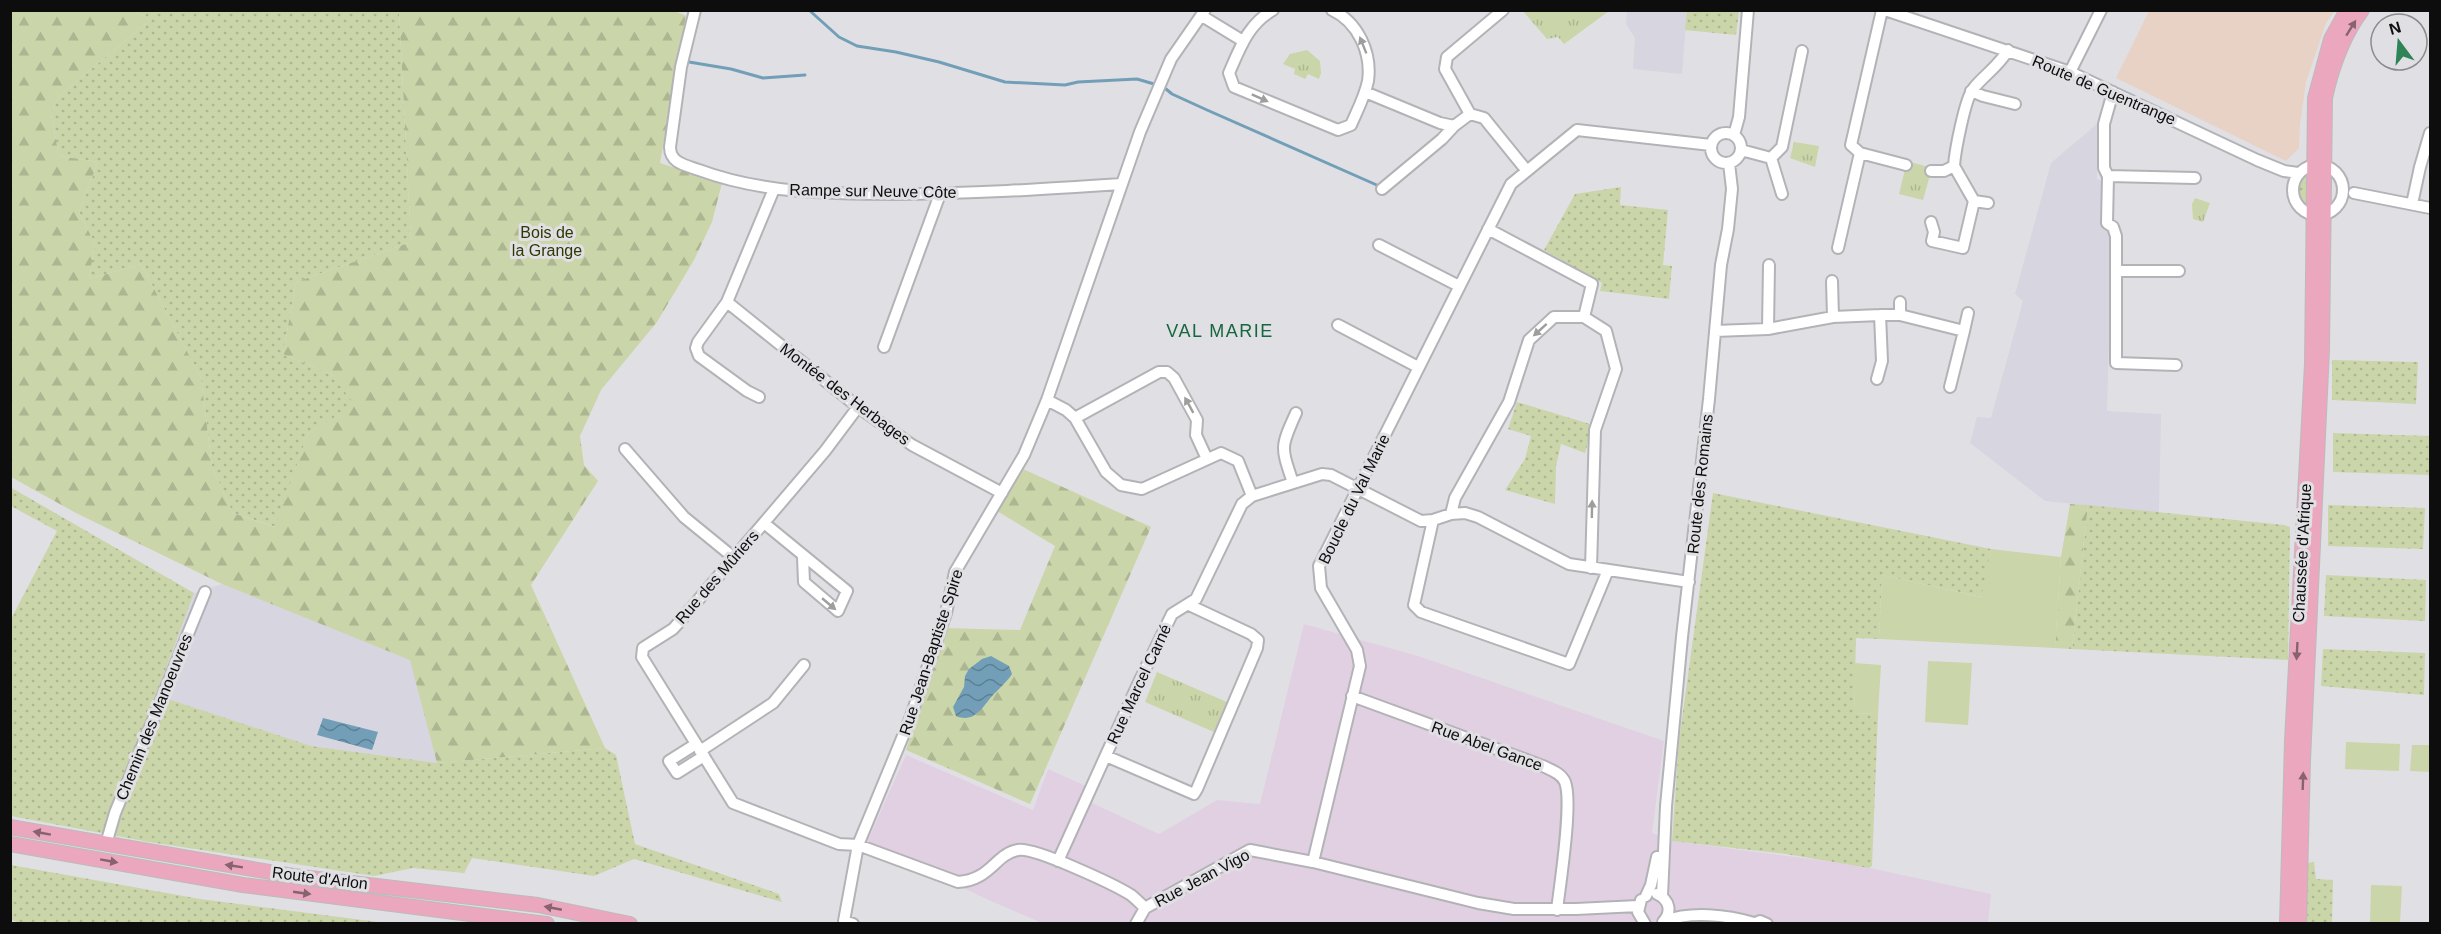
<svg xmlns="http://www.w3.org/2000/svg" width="2441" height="934" viewBox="0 0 2441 934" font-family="Helvetica,sans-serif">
<defs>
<pattern id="grass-dots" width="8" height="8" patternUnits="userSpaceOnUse" patternTransform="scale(1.5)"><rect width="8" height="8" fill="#cad5a9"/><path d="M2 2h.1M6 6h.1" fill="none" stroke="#acb690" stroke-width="1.8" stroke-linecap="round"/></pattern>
<pattern id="forest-firs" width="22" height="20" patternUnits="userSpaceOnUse" patternTransform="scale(1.5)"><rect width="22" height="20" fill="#cad5a9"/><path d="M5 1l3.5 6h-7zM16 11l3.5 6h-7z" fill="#acb690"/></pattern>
<pattern id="park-tufts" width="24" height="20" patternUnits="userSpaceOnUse" patternTransform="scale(1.5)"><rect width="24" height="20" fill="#cad5a9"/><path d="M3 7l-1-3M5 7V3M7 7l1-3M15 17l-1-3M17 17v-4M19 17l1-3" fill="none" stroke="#acb690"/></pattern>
<pattern id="water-waves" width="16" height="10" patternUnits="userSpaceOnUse" patternTransform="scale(1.5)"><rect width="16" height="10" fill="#729fb7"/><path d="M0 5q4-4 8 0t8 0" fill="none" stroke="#5c8093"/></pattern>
</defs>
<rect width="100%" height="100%" fill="#e0e0e4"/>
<!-- commercial -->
<path fill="#e1d0e2" d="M 1304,624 L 1418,656 L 1664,741 L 1652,833 L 1672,841 L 1856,865 L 1991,894 L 1988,924 L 1044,924 L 984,898 L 867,842 L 906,755 L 1033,810 L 1048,769 L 1097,791 L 1092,803 L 1159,834 L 1217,800 L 1260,804 Z"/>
<!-- built -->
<path fill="#d6d5e0" d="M 1627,11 L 1687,11 L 1682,74 L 1633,69 L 1635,38 L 1626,24 Z
M 2098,123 L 2097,179 L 2105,182 L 2112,233 L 2107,411 L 2161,414 L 2159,513 L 2045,501 L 1970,443 L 1977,417 L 1991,418 L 2023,301 L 2015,294 L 2051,163 Z
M 222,584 L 411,660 L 437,763 L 311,746 L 156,695 L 194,593 Z"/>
<!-- medical -->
<path fill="#e8d2c5" d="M 2149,11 L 2335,11 L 2326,23 L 2306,82 L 2300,125 L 2299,148 L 2286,161 L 2116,78 Z"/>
<!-- grass -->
<path fill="url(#grass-dots)" d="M 134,11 L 399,11 L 411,242 L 296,282 L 283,354 L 331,374 L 356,405 L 308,433 L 276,527 L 233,513 L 212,467 L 201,378 L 141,264 L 89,279 L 95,244 L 79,212 L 98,162 L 59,156 L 51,114 L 58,97 L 150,20 Z
M 1687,11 L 1739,11 L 1736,35 L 1685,30 Z
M 2306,173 L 2308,173 L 2306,205 C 2295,195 2295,182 2306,173 Z
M 1621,187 L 1620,205 L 1668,210 L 1663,265 L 1672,266 L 1669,299 L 1600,291 L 1602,283 L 1544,250 L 1575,194 Z
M 2332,360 L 2418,362 L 2416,404 L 2332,400 Z
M 1517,402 L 1593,425 L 1585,453 L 1561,444 L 1556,466 L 1555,504 L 1505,490 L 1525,459 L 1531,436 L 1508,429 Z
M 2333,433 L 2430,436 L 2430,475 L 2333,472 Z
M 10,487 L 194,593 L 156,695 L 311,746 L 437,763 L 605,748 L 616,755 L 635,844 L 779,894 L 782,902 L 634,859 L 594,876 L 472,858 L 464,873 L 413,868 L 374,876 L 149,842 L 11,816 L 11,619 L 57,531 L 11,506 Z
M 1713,493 L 1991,549 L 1982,597 L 1882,575 L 1879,639 L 1856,638 L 1854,713 L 1878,714 L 1872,866 L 1869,868 L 1786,854 L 1672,841 L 1679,741 Z
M 2088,505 L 2284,525 L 2290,527 L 2288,660 L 2072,649 Z
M 2328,505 L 2425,508 L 2423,549 L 2328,546 Z
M 2326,575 L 2426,580 L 2425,621 L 2324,616 Z
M 2323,649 L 2425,653 L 2424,695 L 2321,686 Z
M 2314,862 L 2316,879 L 2333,880 L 2332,923 L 2306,924 L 2306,863 Z
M 11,865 L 200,899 L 386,923 L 21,923 L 11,920 Z"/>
<!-- forest -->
<path fill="url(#forest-firs)" d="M 673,10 L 686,16 L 660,163 L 722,183 L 712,222 L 694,260 L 657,322 L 601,390 L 580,436 L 584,465 L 598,481 L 531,585 L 605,748 L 437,763 L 410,660 L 222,584 L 76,513 L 11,477 L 11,11 L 134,11 L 150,20 L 58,97 L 51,114 L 59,156 L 98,162 L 79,212 L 95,244 L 89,279 L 141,264 L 201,378 L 212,467 L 233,513 L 275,527 L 308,433 L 355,405 L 331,374 L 283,354 L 296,282 L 411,242 L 399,11 Z
M 1023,469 L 1151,527 L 1030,804 L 906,750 L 945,628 L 1020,630 L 1055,546 L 997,511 Z
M 2070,504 L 2088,505 L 2072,649 L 2055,648 L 2061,557 Z"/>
<!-- park -->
<path fill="url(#park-tufts)" d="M 1523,11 L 1609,11 L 1564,44 L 1558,37 L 1547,39 Z
M 1307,50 L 1320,61 L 1321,73 L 1319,79 L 1308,74 L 1305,79 L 1294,74 L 1295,69 L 1283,64 L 1290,54 Z
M 1794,142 L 1819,146 L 1815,167 L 1790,158 Z
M 1907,161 L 1932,168 L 1923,200 L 1899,194 Z
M 2195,198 L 2210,203 L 2203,222 L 2193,219 L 2192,204 Z
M 1157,672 L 1227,702 L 1214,732 L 1145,702 Z"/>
<!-- garden -->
<path fill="#cad5a9" d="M 1991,549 L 2061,557 L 2055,648 L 1879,639 L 1882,575 L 1981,597 Z
M 1928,661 L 1972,663 L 1968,725 L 1925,722 Z
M 1855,663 L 1881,665 L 1878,714 L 1854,713 Z
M 2346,742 L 2400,744 L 2399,771 L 2345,769 Z
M 2412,745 L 2430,745 L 2430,772 L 2410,771 Z
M 2371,885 L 2402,886 L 2400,923 L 2370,923 Z"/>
<!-- water -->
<path fill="url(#water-waves)" d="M 991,656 L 1009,666 L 1012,674 L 1010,677 C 1005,683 999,689 993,695 C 983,706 975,724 956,716 L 953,707 L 964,687 L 965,676 L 969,669 L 982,659 Z
M 323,718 L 378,732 L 372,750 L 317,735 Z"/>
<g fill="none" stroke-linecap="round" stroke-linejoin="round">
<!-- stream -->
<path stroke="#729fb7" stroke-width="3" d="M 809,10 L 839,37 L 857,46 L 896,52 L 939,62 L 1005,82 L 1065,85 L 1078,82 L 1137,79 L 1154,84
M 689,62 L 731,69 L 763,78 L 805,75
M 1166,89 L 1172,94 L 1207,110 L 1379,186"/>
<defs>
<path id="minor" d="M 695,10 L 681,67 L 670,147 C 670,163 685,165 699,170 C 761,193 828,194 893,194 C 969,194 1046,189 1122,184
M 1273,10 C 1248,24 1240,48 1229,73 L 1234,87 L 1338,130 L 1351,125 C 1357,111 1365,96 1368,81 C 1372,53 1358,22 1332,10
M 1882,10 L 1851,145 L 1860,153 L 1906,165
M 1885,10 L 2070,72 L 2257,160 L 2284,171 L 2298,173
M 1202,16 L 1243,41
M 2070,72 L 2101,10
M 1971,91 L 1983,96 L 2015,104
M 1365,92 L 1440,123 L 1454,126 L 1470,114 L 1484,118 L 1527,171
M 2113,92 L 2104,124 L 2104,168 L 2108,176 L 2107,223 L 2113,227 L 2116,236 L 2116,363 L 2176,365
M 1470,114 L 1445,69 L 1447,57 L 1503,10
M1711 148a15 15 0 1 1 30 0a15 15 0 1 1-30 0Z
M 1734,135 L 1739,117 L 1748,10
M 1741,150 L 1771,158 L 1782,194
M 1771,158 L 1782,147 L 1802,51
M2293 190a25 25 0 1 1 50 0a25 25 0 1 1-50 0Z
M 1931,171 L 1944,171 L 1954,166 C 1955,151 1965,99 1973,89 C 1984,75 1999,66 2008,50
M 2108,176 L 2195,178
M 1382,189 L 1442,139 L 1454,126
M 2354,193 L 2430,208
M 1974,201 L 1988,203
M 2412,204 L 2420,167 L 2430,133
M 1931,222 L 1934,232 L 1932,241 L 1963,248 L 1974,201 L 1954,166
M 1488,229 L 1592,284 L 1584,317
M 1379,245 L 1459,286
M 1838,248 L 1860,153
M 2117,271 L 2179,271
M 1832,281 L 1833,317
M 727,302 L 858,407 L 912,445 L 1002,493
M 1900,302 L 1900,315
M 1338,325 L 1418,367
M 1768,329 L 1769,265
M 1715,331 L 1768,329 L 1833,317 L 1880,315 L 1900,315 L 1964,331 L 1950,387
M 1964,331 L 1968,313
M 884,347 L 940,194
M 1877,379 L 1882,361 L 1880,315
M 759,397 L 747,391 L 699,356 L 696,348 L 698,342 L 727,302 L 774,189
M 1047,400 L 1066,410 L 1075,418 L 1106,472 L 1121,485 L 1142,489 L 1221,453 L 1238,461 L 1252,496
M 858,407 L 825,451 L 682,619 L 673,629 L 643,648 L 642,657 L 733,803 L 839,844 L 858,845 L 958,882 C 991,880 995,854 1018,850 C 1035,847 1115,885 1131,895 C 1136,899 1141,904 1145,908
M 1075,418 L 1159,372 L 1167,372 L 1174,378 L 1197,420 L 1196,435 L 1207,459
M 625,449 L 684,517 L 733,557
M 1293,483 C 1281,447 1280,448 1296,413
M 1451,514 L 1455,498 L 1509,402 L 1529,340 L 1554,317 L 1584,317 L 1606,331 L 1616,369 L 1595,430 L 1591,568
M 1433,520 L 1414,605 L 1421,612 L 1569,664 L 1608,570
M 764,523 L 847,591 L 838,611 L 804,582 L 803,557
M 1352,696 L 1543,766 C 1551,770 1561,773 1565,782 C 1573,802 1560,884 1557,910
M 696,744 L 669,761 L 677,773 L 704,756
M 700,751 L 773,703 L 804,665
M 1106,756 L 1194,794 L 1197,789 L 1257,648 L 1258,640 L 1251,634 L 1189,605
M 106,844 L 115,813 L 205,592
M 1058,861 L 1139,682 L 1172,614 L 1196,599 L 1242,504 L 1252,496 L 1322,474 L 1331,475 L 1421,521 L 1433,520 L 1451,514 L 1465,513 L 1478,517 L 1569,564 L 1689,582
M 1313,862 L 1360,666 L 1357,650 L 1321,588 L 1319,566 L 1511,184 L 1577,130 L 1711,145
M 1657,894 C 1670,900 1672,912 1663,922
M 1646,896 L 1651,885 L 1657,857
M 1662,896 L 1666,806 L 1682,637 L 1709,399 L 1721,265 L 1728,229 L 1732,189 L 1729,163
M 1641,900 L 1638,912 L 1645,924
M 1665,921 C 1691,911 1727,915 1754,923
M 853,924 L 844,921 L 858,845 L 910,719 L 946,613 L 955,572 L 1024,455 L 1047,400 L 1140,132 L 1171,59 L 1205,10
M 1136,924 L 1145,908 L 1250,850 L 1313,862 L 1478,903 L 1514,909 L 1576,909 L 1638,906
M 1753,924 L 1760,921 L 1767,924"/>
<path id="major" d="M 10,827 L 293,876 L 538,905 L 630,924
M 10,844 L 243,885 L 547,924
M 2287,924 L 2292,741 L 2312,364 L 2315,98 L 2331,39 L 2347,10
M 2299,924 L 2303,760 L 2322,350 L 2325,98 C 2332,66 2342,37 2362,10"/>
</defs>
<!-- minor casing -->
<use href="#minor" stroke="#b3b3b7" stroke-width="14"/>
<!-- major casing -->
<use href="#major" stroke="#bbbbbc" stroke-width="16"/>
<!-- minor -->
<use href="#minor" stroke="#fff" stroke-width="10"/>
<!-- major -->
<use href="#major" stroke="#eba7be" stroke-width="14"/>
</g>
<!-- one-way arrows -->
<defs><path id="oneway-solid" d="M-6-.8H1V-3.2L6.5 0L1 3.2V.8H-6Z" transform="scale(1.5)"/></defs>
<g fill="#87626f">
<use href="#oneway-solid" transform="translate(2351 28) rotate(-58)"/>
<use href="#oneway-solid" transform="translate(2297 651) rotate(93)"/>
<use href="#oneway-solid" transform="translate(2303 781) rotate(-88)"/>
<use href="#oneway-solid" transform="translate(42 833) rotate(-170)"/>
<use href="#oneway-solid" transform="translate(109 861) rotate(10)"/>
<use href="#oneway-solid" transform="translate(234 866) rotate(-171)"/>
<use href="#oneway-solid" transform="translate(302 893) rotate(8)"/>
<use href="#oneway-solid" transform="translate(553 908) rotate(-169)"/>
</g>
<g fill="#9e9e9f">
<use href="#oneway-solid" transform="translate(1363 45) rotate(-112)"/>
<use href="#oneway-solid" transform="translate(1260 98) rotate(24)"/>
<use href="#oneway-solid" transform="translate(1540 330) rotate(138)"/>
<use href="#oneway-solid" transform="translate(1189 405) rotate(-119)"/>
<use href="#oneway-solid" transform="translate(1592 509) rotate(-89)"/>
<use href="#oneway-solid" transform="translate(829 604) rotate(40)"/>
</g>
<g text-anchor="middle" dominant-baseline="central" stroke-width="6" stroke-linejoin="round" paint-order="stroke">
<!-- street labels -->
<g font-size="16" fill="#0d0d0e" stroke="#e0e0e4">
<text transform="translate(2104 90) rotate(23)">Route de Guentrange</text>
<text transform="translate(873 191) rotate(1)">Rampe sur Neuve Côte</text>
<text transform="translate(845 394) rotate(37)">Montée des Herbages</text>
<text transform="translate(1700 484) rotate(-84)">Route des Romains</text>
<text transform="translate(1354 499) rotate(-64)">Boucle du Val Marie</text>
<text transform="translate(2302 553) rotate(-87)">Chaussée d'Afrique</text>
<text transform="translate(717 577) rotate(-49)">Rue des Mûriers</text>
<text transform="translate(931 652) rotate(-72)">Rue Jean-Baptiste Spire</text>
<text transform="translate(1139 684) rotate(-65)">Rue Marcel Carné</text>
<text transform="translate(154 717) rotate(-68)">Chemin des Manoeuvres</text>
<text transform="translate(1487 746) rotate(20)">Rue Abel Gance</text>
<text transform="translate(320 878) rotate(7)">Route d'Arlon</text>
<text transform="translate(1202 878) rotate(-28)">Rue Jean Vigo</text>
</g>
<!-- park labels -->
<g font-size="16" fill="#2f3702" stroke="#e0e0e4">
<text x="547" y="232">Bois de<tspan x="547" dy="18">la Grange</tspan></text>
</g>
<!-- neighbourhood labels -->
<g font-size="18" letter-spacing="1.5" fill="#15673f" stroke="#e0e0e4">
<text x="1220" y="331">VAL MARIE</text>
</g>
</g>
<!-- border -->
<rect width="2441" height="934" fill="none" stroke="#0d0d0e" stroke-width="24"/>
<!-- north arrow -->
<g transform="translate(2399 42) rotate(344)"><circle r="28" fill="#e0e0e4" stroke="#8c8c8e" stroke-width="1.5"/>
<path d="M0-4.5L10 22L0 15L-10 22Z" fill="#2f8457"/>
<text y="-9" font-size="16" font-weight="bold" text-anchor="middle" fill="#0d0d0e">N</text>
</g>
</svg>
